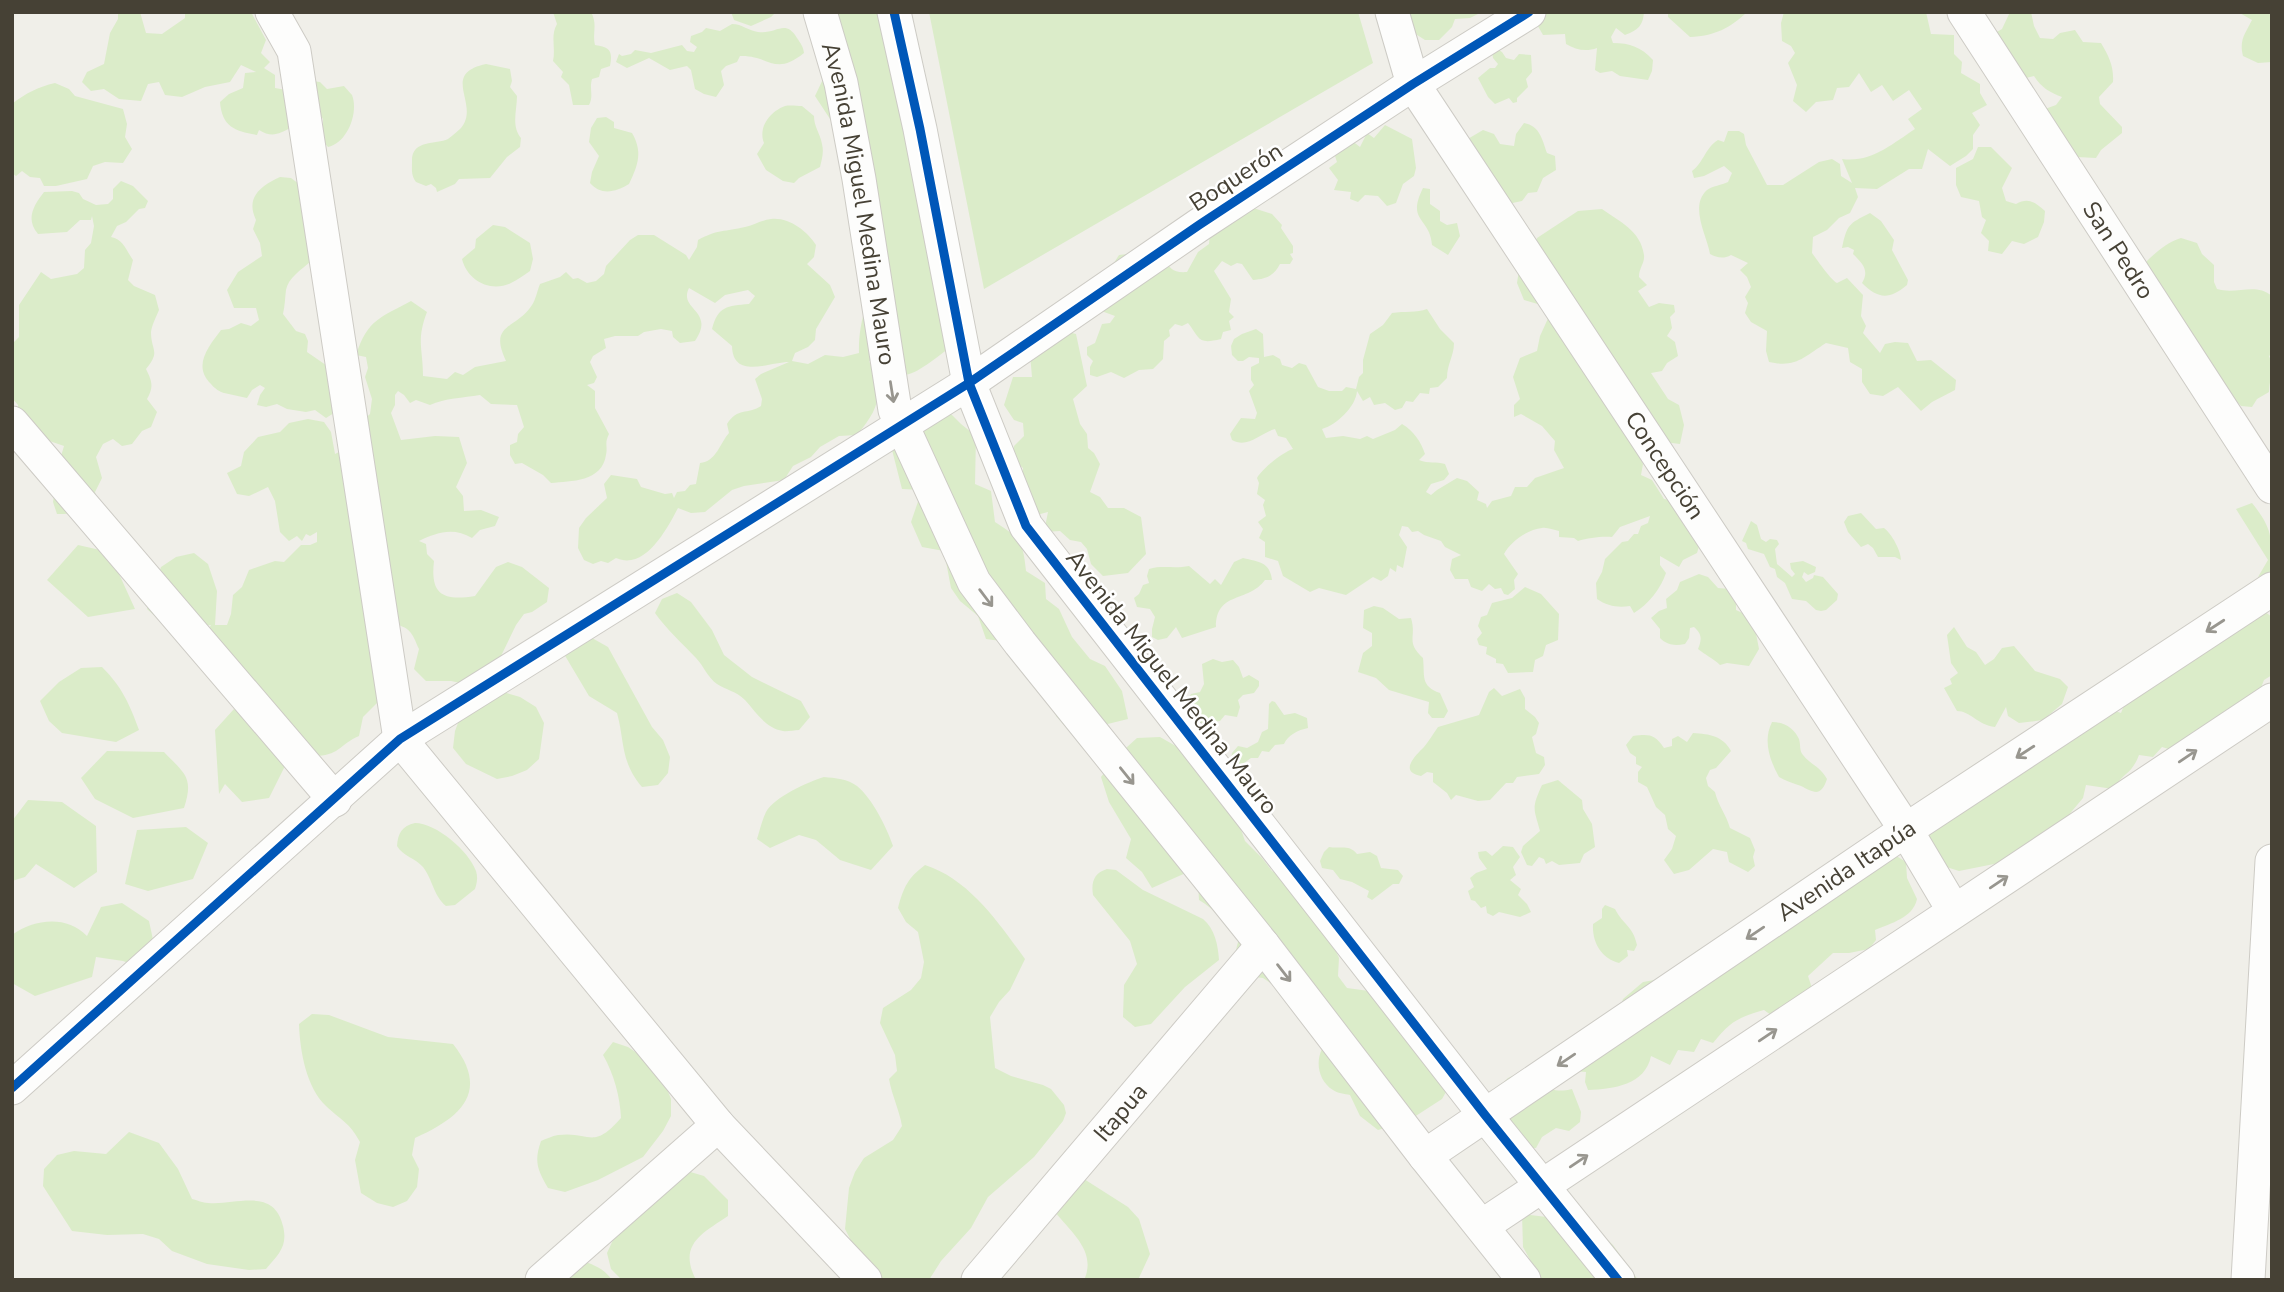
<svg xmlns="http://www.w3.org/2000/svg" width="2284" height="1292" viewBox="0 0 2284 1292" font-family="'Nunito Sans',sans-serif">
<rect width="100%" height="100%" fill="#f0efe9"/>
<!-- green -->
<path fill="#dbecc9" d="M 118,12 L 140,12 L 146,33 L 162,34 L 185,18 L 185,12 L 251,12 L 266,40 L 261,53 L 270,62 L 264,68 L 275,75 L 275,88 L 286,90 L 292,127 C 279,134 272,138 259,130 L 257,135 C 235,131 222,127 220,102 L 229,94 L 243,88 L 245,73 L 256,72 L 241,65 L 230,82 L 205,87 L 182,97 L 165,95 L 159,82 L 148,84 L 141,101 L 119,99 L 104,89 L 91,91 L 82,82 L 87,72 L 104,64 L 110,33 L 118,19 Z
M 553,12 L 591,12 C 598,25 592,32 595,45 C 610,47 613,51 610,66 L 601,69 L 599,77 L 592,79 C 589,89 594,96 589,105 L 573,105 L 569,85 L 561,77 L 563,72 L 553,61 C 556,48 550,36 557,24 Z
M 731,12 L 776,12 L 771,17 L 751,26 L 734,20 Z
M 826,12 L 907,12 L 950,348 C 937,356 915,377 901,375 C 891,374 879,366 869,361 C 885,394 879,408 857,435 L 839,436 L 820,447 L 811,457 L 793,466 L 784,480 L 744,486 L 732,490 L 705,512 L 691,513 L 678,508 C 667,529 645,571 616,558 L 608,563 L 601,561 L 593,564 L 584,560 L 578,548 L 579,528 L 586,518 L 607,498 L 604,484 L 611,475 L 637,479 L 641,487 L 665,494 L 672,493 L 674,498 L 677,492 L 685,491 L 690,485 L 696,484 L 700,463 C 716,462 720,443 729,433 L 727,424 C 738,407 747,415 761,406 L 762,399 L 755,379 L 761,374 L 789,362 C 769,362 733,380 732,346 L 712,329 C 718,306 727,306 749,304 L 755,296 L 748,290 L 725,295 L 715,303 L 689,288 C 678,310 716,310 695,341 L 680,343 L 673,337 L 672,331 L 661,329 L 644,332 L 638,336 L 615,336 L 604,339 L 606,348 L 593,356 L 590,362 L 597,377 L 594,383 L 587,385 L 595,391 L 595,408 L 609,434 C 604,444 608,446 606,455 C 602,482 571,481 551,483 L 543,475 L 522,463 L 515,464 L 510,455 L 510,445 L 517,442 L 518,434 L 524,427 L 517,405 L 491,404 L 480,395 C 463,398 445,398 430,405 L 416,400 L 410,403 L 404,395 L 398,391 L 395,395 L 395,405 L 391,413 L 401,440 L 435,436 L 459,437 L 467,463 L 456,487 L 463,496 L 464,511 L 481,510 L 499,517 L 495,526 L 480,530 L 472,538 C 454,527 437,532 419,541 L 426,544 L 427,554 L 434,561 C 430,595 443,601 475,596 L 496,567 L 508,562 L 522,567 L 549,588 L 547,602 L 532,612 L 524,614 L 516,625 L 501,656 L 470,685 L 451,681 L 426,681 L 414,669 L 419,649 C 413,636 412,629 398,625 L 380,700 L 363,717 L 359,736 C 340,744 341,754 318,756 L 206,633 L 211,625 L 198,627 L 167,616 L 157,618 L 147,609 L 161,567 L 176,557 L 194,553 L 208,564 L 217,591 L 215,625 L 227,625 L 231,614 L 233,595 L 242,587 L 249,570 L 275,561 L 284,562 L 301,545 L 310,545 L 317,542 L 317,532 L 310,536 L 306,534 L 302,541 L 297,536 L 289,541 L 280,532 L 275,501 L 268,487 L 249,496 L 237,494 L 227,473 L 241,466 L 244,452 L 258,437 L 280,432 L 289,423 L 308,419 L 324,422 L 331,432 L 335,454 L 343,450 L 360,423 L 370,414 L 372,399 L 365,377 L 368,368 L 366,357 L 356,355 C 368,319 380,318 411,301 L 427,312 C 416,341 423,348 423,376 L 447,379 L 455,372 L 463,375 L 475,367 L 506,361 C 488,323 516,330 532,305 C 536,299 537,291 540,284 L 560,277 L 566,272 L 573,279 L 578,278 L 587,283 L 596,281 L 604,274 L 606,266 L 630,240 L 638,235 L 654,235 L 686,255 L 689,260 L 697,247 L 698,240 C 718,229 725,232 745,227 C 754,225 762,220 771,219 C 789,217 807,231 816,245 L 814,257 L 807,264 L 830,285 L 835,297 L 816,329 L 815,340 L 808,347 L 795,353 L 792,361 L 808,364 L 825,355 L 843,357 L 859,353 C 858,320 870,293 882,263 L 851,239 L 864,183 L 868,138 L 832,122 L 815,96 L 824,77 Z
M 929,12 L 1358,12 L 1373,63 L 984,289 Z
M 1381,12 L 1482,12 L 1470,18 L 1455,19 L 1452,27 L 1439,40 L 1425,40 Z
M 1530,12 L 1644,12 C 1643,26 1638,30 1625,35 L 1616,28 L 1611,37 L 1613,43 C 1630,43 1641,47 1653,60 L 1652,71 L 1648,80 L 1620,76 L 1612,71 L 1600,73 L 1595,70 L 1597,48 C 1586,52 1576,50 1566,44 L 1565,34 L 1543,35 Z
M 1668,12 L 1747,12 C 1730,28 1715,36 1690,37 L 1668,17 Z
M 1784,12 L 1926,12 L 1931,34 L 1954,35 L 1954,54 L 1962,62 L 1961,73 L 1980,84 L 1980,93 L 1987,105 L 1972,113 L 1980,125 L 1973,135 L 1973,149 L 1966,156 L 1950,166 L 1928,149 L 1922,169 L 1909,169 L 1877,189 L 1855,188 L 1858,197 L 1850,213 L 1839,218 L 1827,230 L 1813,237 L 1812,253 C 1818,261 1830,279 1837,283 L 1847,278 L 1863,295 L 1861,316 L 1866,326 L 1863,333 L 1880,353 L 1885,344 L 1895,342 L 1908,343 L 1917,361 L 1931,360 L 1956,380 L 1955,390 L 1932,402 L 1921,411 L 1898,387 L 1883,396 L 1870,394 L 1862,382 L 1862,369 L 1850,362 L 1848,348 L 1826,343 C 1804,357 1796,368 1769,362 L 1766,351 L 1767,331 L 1751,322 L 1745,313 L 1748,303 L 1745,297 L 1751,287 L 1747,277 L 1740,270 L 1748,263 L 1731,255 C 1724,259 1717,258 1710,254 C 1707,236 1689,206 1707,190 C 1712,186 1722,185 1728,182 L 1732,173 L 1724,166 L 1704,176 L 1694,178 L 1692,171 C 1704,162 1705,148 1718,140 L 1724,142 L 1728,131 L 1739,131 L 1744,134 L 1746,145 L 1767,185 L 1783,185 L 1819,162 L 1832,159 L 1840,164 L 1841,176 L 1852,183 L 1842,159 C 1871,163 1892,144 1915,129 L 1908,119 L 1922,109 L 1909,90 L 1893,101 L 1882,85 L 1871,92 L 1859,73 L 1849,87 L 1837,88 L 1833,100 L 1816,102 L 1806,112 L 1793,101 L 1797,85 L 1788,63 L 1795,53 L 1791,46 L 1782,41 L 1781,23 Z
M 2010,12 L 2031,12 L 2034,26 L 2040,38 L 2053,39 L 2060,33 L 2075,30 L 2083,42 L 2101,43 C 2109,56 2114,67 2113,82 L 2099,97 L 2100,104 L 2122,127 L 2122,133 L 2101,150 L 2096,158 L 2077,157 L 2045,109 L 2056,105 L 2062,97 C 2049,92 2042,88 2034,76 L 2022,79 L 1995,33 L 2002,29 Z
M 2238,12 L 2272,12 L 2272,62 L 2258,63 L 2243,56 C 2239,40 2245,34 2252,20 Z
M 732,24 C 742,24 749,31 758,32 C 776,35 785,18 797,38 C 801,44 803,46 804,53 C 774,77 770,55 740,56 L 737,62 L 726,66 L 721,71 L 724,85 L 716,97 L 704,94 L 695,89 L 691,70 L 687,66 L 670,70 L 649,58 L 627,68 L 616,62 L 619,54 L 622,56 L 631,54 L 635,50 L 651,53 L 682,45 L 687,51 L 694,52 L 697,47 L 690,42 L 691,36 L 702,32 L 706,28 L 720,31 Z
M 1497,49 L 1502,52 L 1506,58 L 1514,60 L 1519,54 L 1531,55 L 1532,72 L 1526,79 L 1528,87 L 1517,98 L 1517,102 L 1513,103 L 1509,98 L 1495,104 L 1488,97 L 1478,78 L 1490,68 L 1495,68 L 1498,64 L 1493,58 L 1492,52 Z
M 486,64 L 510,69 L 512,81 L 510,87 L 517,96 C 517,110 511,126 521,138 L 520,147 L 507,157 L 490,178 L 459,179 L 455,184 L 437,192 L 436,188 L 431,184 L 426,186 L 416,182 C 411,175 412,170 412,162 C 411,139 436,145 448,139 C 452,136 458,131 461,128 C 481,104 439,74 486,64 Z
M 312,81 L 320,82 L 327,89 L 344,86 C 345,87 351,94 352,95 C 359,113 347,143 328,147 L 321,139 L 318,130 L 323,126 L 323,119 L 319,113 Z
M 55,83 L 69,89 L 75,96 L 123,109 L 127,124 L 125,137 L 132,149 L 123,163 L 105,162 L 93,166 L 87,179 L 56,186 L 44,186 L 40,178 L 30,177 L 22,171 L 16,176 L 12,173 L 12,104 C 26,93 38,87 55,83 Z
M 802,106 L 814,116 C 814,127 820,133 822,144 C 824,152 822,159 820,167 L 799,178 L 794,183 L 783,181 L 766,170 L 757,154 L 764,143 C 758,128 769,112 785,106 C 790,105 797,106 802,106 Z
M 606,117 L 614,122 L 614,128 L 632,133 C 643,152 638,165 629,184 C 616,192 601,196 590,183 L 592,172 L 599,156 L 589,142 L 591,128 L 597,118 Z
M 1524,123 C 1540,126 1542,139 1547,153 L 1555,156 L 1556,170 L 1543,178 L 1537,192 L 1528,193 L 1522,201 L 1489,208 L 1461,143 L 1483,130 L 1494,134 L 1500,144 L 1514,146 L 1516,134 Z
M 1385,125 L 1412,139 L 1416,168 L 1414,176 L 1403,184 L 1396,203 L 1387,206 L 1378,196 L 1365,195 L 1358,202 L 1350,199 L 1351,192 L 1334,190 L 1338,180 L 1329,168 L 1337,162 L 1335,156 L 1342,145 L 1351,140 L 1360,147 L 1367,133 L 1374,138 Z
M 1978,147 L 1991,147 L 2012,168 L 2002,188 L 2006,201 L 2016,204 C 2028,197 2035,202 2045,211 L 2044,222 L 2038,237 L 2024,244 L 2012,241 L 2002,254 L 1988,251 L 1989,241 L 1981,233 L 1986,220 L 1982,217 L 1979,201 L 1961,197 L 1956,185 L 1956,168 L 1973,159 Z
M 280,177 L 291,178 L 307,190 L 310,262 C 302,269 288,278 286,290 C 285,298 285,305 283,314 L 296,331 L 305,334 L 308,341 L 307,352 L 336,372 L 334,413 L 326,418 L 315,410 L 306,412 L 287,409 L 277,404 L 266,407 L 257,405 L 260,395 L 265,388 L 260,385 L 252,390 L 247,398 C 239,396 232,395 224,393 C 220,392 214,388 211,384 C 192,366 209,346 221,330 L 229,329 L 241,323 L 251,326 L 259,320 L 256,308 L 234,308 L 227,290 L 238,272 L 262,256 L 260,243 L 253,229 L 256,220 C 245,197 261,186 280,177 Z
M 121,181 L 133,186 L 148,201 L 145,208 L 139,209 L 126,222 L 117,226 L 111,237 C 123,239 126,250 133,260 L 128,280 L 134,286 L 155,295 L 159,310 C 156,317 152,325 151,332 C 151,351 161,351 146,369 C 152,381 154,387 147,399 L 157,412 L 151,427 L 142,431 L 132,444 L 122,446 L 113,439 L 103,444 L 96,457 L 102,478 L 95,492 L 99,506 C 85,509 71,515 57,514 L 53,502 L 59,463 L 64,446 L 35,436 L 18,419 L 18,405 L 12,398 L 12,344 L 19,337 L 19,305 L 41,272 L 51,279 L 77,274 L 84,268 L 85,250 L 91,243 L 94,226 L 92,216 L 91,220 L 80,220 L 67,232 L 38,234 C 25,219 34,205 44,192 L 72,191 L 79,193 L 83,199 L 96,205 L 108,204 L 113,199 L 113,189 Z
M 1423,188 L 1430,189 L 1430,204 L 1440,211 L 1440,221 L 1447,225 L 1457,223 L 1460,236 L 1448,255 L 1432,245 C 1430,217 1406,222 1423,188 Z
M 1247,206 L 1272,214 L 1282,225 L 1281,228 L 1293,246 L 1293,253 L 1290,254 L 1293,259 L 1290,264 L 1280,264 C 1274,276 1266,279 1253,280 L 1242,264 L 1237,263 L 1231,266 L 1222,261 L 1214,271 L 1231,299 L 1229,312 L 1234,317 L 1229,321 L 1231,330 L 1223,332 L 1221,339 C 1197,345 1200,338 1188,323 L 1182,326 L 1175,324 L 1169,330 L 1170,336 L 1164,341 L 1163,359 L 1153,369 L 1139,370 L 1124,378 L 1111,372 L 1097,377 L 1090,375 L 1090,367 L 1093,361 L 1087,355 L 1087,347 L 1095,343 L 1102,324 L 1110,323 L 1115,316 L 1096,309 L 1110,269 L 1119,255 L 1136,253 L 1164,258 C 1170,269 1173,273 1187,272 L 1198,252 L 1209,244 L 1210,232 Z
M 1602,209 C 1619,221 1641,231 1644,255 C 1645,263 1639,268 1639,277 L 1647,285 L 1638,291 L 1649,307 L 1659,303 L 1674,305 L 1675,312 L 1670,317 L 1672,328 L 1667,336 L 1675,342 L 1678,356 L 1667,363 L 1662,371 L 1651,373 L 1668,399 L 1679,405 L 1684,425 L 1680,444 L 1664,442 L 1638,452 L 1643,464 L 1641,475 L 1652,480 L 1664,499 L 1675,501 L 1701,540 L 1697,553 L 1683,560 L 1679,567 L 1660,556 L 1660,565 L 1666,573 C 1661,588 1648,605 1634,613 L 1630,606 C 1618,608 1607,606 1597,599 L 1596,583 L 1602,572 L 1605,559 L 1622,542 L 1628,541 L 1634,534 L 1638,534 L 1641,526 L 1648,523 L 1650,516 L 1620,527 L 1612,537 C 1602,536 1588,538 1578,541 L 1574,538 L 1559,537 L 1559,531 C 1553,530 1547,527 1542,528 C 1528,529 1510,542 1504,554 L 1518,574 L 1514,580 L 1515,589 L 1508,595 L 1504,594 L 1501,588 L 1495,589 L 1489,584 L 1482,591 L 1471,587 L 1468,579 L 1455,579 L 1450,570 L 1452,559 L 1461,555 L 1445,547 L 1441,541 L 1424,535 L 1418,531 L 1412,532 L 1408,527 L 1402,526 L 1399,535 L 1407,547 L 1403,568 L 1397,565 L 1396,572 L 1390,568 L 1388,576 L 1381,581 L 1373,577 L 1346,595 L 1319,588 L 1310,592 L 1283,576 L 1278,561 L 1265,557 L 1265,542 L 1259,538 L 1263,529 L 1258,522 L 1266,516 L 1263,505 L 1265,500 L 1257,494 L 1259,483 L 1257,478 C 1263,468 1283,452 1293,449 L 1286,438 L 1278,436 L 1275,429 C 1260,433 1248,449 1232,440 L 1230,434 L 1241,418 L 1255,419 L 1257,413 L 1249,391 L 1254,385 L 1251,380 L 1251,367 L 1259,363 L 1259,358 L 1249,357 L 1243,361 L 1238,361 L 1232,355 L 1231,346 L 1234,339 L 1242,334 L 1256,329 L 1263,334 L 1264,357 L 1273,355 L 1280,359 L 1282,365 L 1292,368 L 1299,363 L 1306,365 L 1318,387 L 1329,391 L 1342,391 L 1346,387 L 1356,389 L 1359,377 L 1363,373 L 1363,360 L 1370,334 L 1383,325 L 1392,313 C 1404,311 1417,313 1427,309 L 1440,329 L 1454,343 C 1454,356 1447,364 1447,378 L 1438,387 L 1430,388 L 1429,394 L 1420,393 L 1413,402 L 1406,401 L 1402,408 L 1395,410 L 1385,403 L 1374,405 L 1370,397 L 1363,401 L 1357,391 C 1356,407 1336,425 1322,429 L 1326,438 L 1343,436 L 1360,439 L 1367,436 L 1373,439 L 1395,430 L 1402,424 C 1414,431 1421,442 1425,454 L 1419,460 C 1429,464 1436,461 1445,464 L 1449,474 L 1444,480 L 1431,484 L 1426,492 L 1431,495 L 1437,490 L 1457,478 L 1467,481 L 1479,492 L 1477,500 L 1486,504 L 1487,508 L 1492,501 L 1511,496 L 1515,487 L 1527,487 L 1535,478 L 1564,468 L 1554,450 L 1555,441 L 1542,426 L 1521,414 L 1514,417 L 1514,405 L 1520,399 L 1513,377 L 1520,358 L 1537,351 L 1540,336 L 1551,312 L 1541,305 L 1524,300 L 1517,283 L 1519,270 L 1529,261 L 1537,238 L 1578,211 Z
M 1870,213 L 1881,221 L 1894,240 L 1892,250 L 1908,280 L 1907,285 C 1889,300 1878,299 1862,283 C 1870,270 1862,263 1853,254 L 1854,250 L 1848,247 L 1842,248 C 1847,225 1848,224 1870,213 Z
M 493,225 L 505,227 L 530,243 L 533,259 L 530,271 C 524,275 517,280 511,283 C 490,293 467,280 462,259 L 475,248 L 476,239 Z
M 2181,238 L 2197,243 L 2202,254 L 2214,265 L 2214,282 L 2217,289 C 2237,295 2255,282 2272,296 L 2272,354 L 2269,356 C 2275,368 2269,380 2269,392 L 2257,399 L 2252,407 L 2241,406 L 2229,393 L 2145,263 C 2156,252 2166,243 2181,238 Z
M 1068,332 L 1076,334 L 1087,386 L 1073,399 L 1080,424 L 1087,434 L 1088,448 L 1094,453 L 1100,464 L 1090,492 L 1100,497 L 1108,508 L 1124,508 L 1141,517 L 1146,554 L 1128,573 L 1103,576 L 1091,564 L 1087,549 L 1081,542 L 1070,540 L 1060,531 L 1044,532 L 1048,512 L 1029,517 L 1022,484 L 1023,468 L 1012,459 L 1014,446 L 1024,436 L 1023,423 L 1014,420 L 1004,405 L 1013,377 L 1032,377 L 1030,354 Z
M 944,407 L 961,424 L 976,436 L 975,484 L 991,491 L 995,522 C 1020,538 1023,541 1026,571 L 1045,583 L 1046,599 L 1059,609 L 1072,637 L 1090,659 L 1105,666 L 1122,691 L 1128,719 L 1071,733 L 1056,716 L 1052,699 L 1001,641 L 986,639 L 978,616 L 960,601 L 951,588 L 944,551 L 922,547 L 911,522 L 922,490 L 902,489 L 891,446 Z
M 2252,503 C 2273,529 2272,539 2272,571 L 2258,577 L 2268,560 L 2236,509 Z
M 1861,513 L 1876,529 L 1884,528 C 1892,534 1901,551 1901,560 L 1895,557 L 1878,557 L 1873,548 L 1868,544 L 1861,547 L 1848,532 L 1844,522 L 1848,516 Z
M 1751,521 L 1757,525 L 1761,539 L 1766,542 L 1770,539 L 1777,540 L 1779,544 L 1775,549 L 1777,564 L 1792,577 L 1795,574 L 1791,569 L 1790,563 L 1803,561 L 1816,567 L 1815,572 L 1808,575 L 1804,572 L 1802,577 L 1806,582 L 1813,578 L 1814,575 L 1823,577 L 1838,594 L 1837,600 L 1826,610 L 1821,611 L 1816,610 L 1806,601 L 1792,599 L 1785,583 L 1777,577 L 1775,569 L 1770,567 L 1764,554 L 1748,549 L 1746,543 L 1742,541 Z
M 78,545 L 109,552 L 135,609 L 88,617 L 47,580 Z
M 1243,558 C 1259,562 1270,562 1272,580 L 1265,580 C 1248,603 1216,591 1216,627 L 1182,638 L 1176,627 L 1167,638 L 1158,640 L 1152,637 L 1152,629 L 1155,617 L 1150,609 L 1137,607 L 1134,598 L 1139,594 L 1143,585 L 1149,583 L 1147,576 L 1149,569 C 1162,565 1175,569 1189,566 L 1210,584 L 1215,579 L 1221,585 L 1234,562 Z
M 1699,574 L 1708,577 L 1718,588 L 1730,589 L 1736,602 L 1736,610 L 1753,618 L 1759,649 L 1749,666 L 1727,663 L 1720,665 C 1713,658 1705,655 1698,649 C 1702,639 1702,634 1694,627 L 1690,628 L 1689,638 L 1685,644 C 1674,646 1667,645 1660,638 L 1660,629 L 1651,618 L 1659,611 L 1667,608 L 1666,599 L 1677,590 L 1680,582 Z
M 1525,587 L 1541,594 L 1559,614 L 1558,640 L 1546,645 L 1543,656 L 1535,660 L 1533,672 L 1508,673 L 1503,664 L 1496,663 L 1496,659 L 1486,654 L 1487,647 L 1479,645 L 1477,639 L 1482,633 L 1478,626 L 1481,617 L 1487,615 L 1492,603 L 1512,598 Z
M 677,593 L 691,602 L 712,630 L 724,655 L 752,677 L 801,701 L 810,717 L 799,730 C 794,730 787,732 783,731 C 765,728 756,712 745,700 C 736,691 726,690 717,684 C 707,677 704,666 696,658 C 682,643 667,630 655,613 L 662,599 Z
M 2253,603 L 2272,617 L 2272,675 L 2264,680 L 2260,690 L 2175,751 L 2162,747 L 2153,757 L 2139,755 C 2132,774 2123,773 2113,789 L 2086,785 L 2083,798 L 2067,817 L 2009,861 L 1959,871 L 1937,864 L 1922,832 L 1969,768 L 2014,739 L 2098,705 L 2121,713 L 2133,683 Z
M 1374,606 L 1383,608 L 1399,619 L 1411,618 C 1417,638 1405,641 1423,658 C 1425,676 1420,686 1440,693 L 1448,711 L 1444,718 L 1432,718 L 1428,713 L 1429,702 L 1389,690 L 1376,678 L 1358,672 L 1363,653 L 1372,646 L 1372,633 L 1363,628 L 1364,610 Z
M 1954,627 L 1967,647 L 1976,652 L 1985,665 L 1994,659 L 2002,648 L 2014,646 L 2035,671 L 2060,679 L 2068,687 L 2062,704 L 2043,720 L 2019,723 L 2008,716 L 2006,707 L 1995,727 C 1978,725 1970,711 1957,711 L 1944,688 L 1952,684 L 1950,679 L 1958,673 L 1951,663 L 1947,635 Z
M 592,638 L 608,647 L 652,727 L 663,740 L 670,757 L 668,773 L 658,785 L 642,787 C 620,761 625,742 617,713 L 589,696 L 564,654 L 576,642 Z
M 1213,659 L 1222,662 L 1233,660 L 1239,667 L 1243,678 L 1249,675 L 1259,681 L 1259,686 L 1254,693 L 1243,695 L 1238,700 L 1240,707 L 1237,717 L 1225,715 L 1220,721 L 1211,722 L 1199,730 L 1184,705 L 1191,694 L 1200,692 L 1204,684 L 1202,664 Z
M 102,667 C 122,687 129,703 139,730 L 116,742 L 62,733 L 49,721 L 40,701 L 59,682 L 81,668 Z
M 1494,688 L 1502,696 L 1520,689 L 1525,698 L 1525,709 L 1535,717 L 1539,723 L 1536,734 L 1532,737 L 1536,753 L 1544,757 L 1545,765 L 1539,774 L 1517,777 L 1513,783 L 1506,783 L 1490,800 L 1478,801 L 1456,795 L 1451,800 L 1447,793 L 1433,782 L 1433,773 L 1427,772 L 1421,776 C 1398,772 1416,755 1424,747 C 1429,741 1433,734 1438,727 L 1479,715 L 1489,692 Z
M 503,692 L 520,697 L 536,707 L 544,723 L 539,759 L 527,770 L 512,776 L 497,779 L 466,764 L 453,748 L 455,731 L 461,715 Z
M 1272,701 L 1275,702 L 1284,715 L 1295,713 L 1307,718 L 1308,728 C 1298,730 1288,735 1284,744 L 1275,745 L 1269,752 L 1262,751 L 1258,758 L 1251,758 L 1236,769 L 1230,763 L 1232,753 L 1238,746 L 1247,748 L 1258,742 L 1262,732 L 1268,729 L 1269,704 Z
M 234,709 L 269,735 L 288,760 L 269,798 L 242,802 L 225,784 L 219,794 L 215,730 Z
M 1772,722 C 1784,722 1794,728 1799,739 C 1801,746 1799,750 1803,755 C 1812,766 1819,765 1827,779 C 1821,798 1813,792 1801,786 C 1793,783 1786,781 1779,777 C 1769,759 1763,740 1772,722 Z
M 1693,733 C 1710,734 1723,736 1731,751 L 1716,768 L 1710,770 L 1706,778 L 1708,786 L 1715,792 C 1718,805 1726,814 1730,828 L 1750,838 L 1755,850 L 1753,857 L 1755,866 L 1748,872 L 1729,862 L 1727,852 L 1713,849 L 1689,870 L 1674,874 L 1664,860 L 1672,849 L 1676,836 L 1668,829 L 1665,815 L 1656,807 L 1647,787 L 1638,782 L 1638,772 L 1642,767 L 1636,764 L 1636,757 L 1630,753 L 1626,745 L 1633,736 C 1649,734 1655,734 1664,748 L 1672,746 L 1672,739 L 1678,736 L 1687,742 Z
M 1160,737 L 1181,749 L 1235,812 L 1245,841 L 1262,858 L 1272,871 L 1291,882 L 1332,943 L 1339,958 L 1338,976 L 1347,988 L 1391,994 L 1455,1076 L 1442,1099 L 1408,1121 L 1378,1130 L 1360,1116 L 1350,1095 C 1345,1094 1337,1093 1333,1090 C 1319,1081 1315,1063 1322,1049 L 1284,992 L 1263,978 L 1237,975 L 1236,950 L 1239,938 C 1226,925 1214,908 1199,900 L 1198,883 L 1188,872 L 1152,888 L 1142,872 L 1126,858 L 1131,839 L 1109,802 L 1101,777 L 1117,756 L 1137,738 Z
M 107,751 L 164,752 C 185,774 194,777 184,808 L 133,818 L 95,799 L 81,778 Z
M 824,777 C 835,778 848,779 857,786 C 872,798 887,828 893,846 L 871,870 L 840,860 L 816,840 L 799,835 L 770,848 L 757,839 C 760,830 762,820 766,812 C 774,797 808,782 824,777 Z
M 1558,780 L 1582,800 L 1583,809 L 1592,824 L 1595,847 L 1584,854 L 1580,863 L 1559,865 L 1552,861 L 1546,864 L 1544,859 L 1539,857 L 1532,866 L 1527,865 L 1521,852 L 1523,846 L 1540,831 C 1534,808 1531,809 1542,785 Z
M 28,800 L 62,802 L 96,826 L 97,872 L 74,888 L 36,864 L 25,877 L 12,881 L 12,821 Z
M 415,823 C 436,823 469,851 476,871 C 478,877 477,883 475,889 L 455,905 L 446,906 C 433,895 433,880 423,867 C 415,858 403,856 397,846 C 398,833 402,826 415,823 Z
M 186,827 L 208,843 L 193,879 L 148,891 L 125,884 L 137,830 Z
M 1503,846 L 1513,847 L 1520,857 L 1513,867 L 1516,875 L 1510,880 L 1521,889 L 1518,895 L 1527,904 L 1531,912 L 1520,917 L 1499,912 L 1493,916 L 1487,913 L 1486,906 L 1481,908 L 1475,901 L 1471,900 L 1468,891 L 1474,887 L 1470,878 L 1476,873 L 1487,869 L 1479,858 L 1478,852 L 1486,851 L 1492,856 Z
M 1329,847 C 1341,849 1349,844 1357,854 L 1370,852 L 1377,856 L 1381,868 L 1398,870 L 1403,876 L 1399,884 L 1393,884 L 1372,900 L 1367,897 L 1369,891 L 1352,882 L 1340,879 L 1333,870 L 1322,868 L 1320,861 L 1324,852 Z
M 1882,847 L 1906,862 L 1907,878 L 1917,899 C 1913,918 1891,923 1875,930 L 1876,940 L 1869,949 L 1849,953 L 1833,953 L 1808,976 L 1812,988 L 1775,1018 L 1764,1010 C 1737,1018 1731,1021 1713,1043 L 1701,1039 L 1694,1052 L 1678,1050 L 1670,1065 L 1651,1056 C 1645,1085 1614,1089 1588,1090 L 1585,1082 L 1586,1072 L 1574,1071 L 1597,1019 L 1620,1009 L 1623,999 L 1643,982 L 1660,979 L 1673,968 L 1686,966 L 1695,952 Z
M 925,865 C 969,879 999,923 1025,959 L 1010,990 L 999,1002 L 990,1017 L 995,1068 L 1011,1076 L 1043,1085 L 1051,1089 L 1064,1105 L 1066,1113 L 1063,1121 L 1034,1157 L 988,1197 L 971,1228 L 941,1261 L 929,1280 L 882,1280 L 862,1262 L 845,1229 L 849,1188 L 855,1172 L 864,1158 L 893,1140 L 902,1126 C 899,1109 892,1096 889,1079 L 897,1071 L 895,1055 L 880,1023 L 883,1008 L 911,990 L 921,978 L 924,962 L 918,932 L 906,922 L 898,908 C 904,886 908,878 925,865 Z
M 1107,869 L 1116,870 L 1143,890 L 1203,919 C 1215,929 1218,945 1219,960 L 1185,987 L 1151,1024 L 1135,1027 L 1123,1017 L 1124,985 L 1137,964 L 1130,941 L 1093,895 C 1091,882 1094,873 1107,869 Z
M 122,903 L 149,921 L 155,949 L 144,969 L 123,961 L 96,957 L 92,977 L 35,996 L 12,983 L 12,935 C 34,919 67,915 87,936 L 101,907 Z
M 1605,905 L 1615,909 C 1624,926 1633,926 1637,945 L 1634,951 L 1627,950 L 1628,956 L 1619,963 C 1601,958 1592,942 1593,924 L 1602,918 L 1602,909 Z
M 312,1014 L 329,1015 L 388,1037 L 453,1044 C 491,1092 460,1118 415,1138 L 412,1155 L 419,1169 L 417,1187 L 407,1201 L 393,1207 L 377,1203 L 361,1193 L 355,1160 L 360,1142 C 349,1122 342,1121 326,1106 C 306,1087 300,1051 299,1024 Z
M 613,1042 L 628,1047 L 643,1057 L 665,1084 L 671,1099 L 671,1116 L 663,1131 L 643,1157 L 598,1180 L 565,1192 L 548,1188 C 537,1169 534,1161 541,1141 C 546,1139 552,1136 558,1135 C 591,1131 592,1151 621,1118 C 620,1097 614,1074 603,1055 Z
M 1525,1070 C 1542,1083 1549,1095 1572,1089 L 1581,1112 L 1580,1122 L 1569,1131 L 1556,1128 L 1542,1137 L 1536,1148 L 1505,1149 L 1494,1091 L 1508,1078 Z
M 129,1132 L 159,1143 L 178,1169 L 192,1199 C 197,1200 203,1203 208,1203 C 234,1206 274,1186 283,1226 C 288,1246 279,1254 266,1269 L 249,1270 L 207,1264 L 172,1251 L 159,1239 L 143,1234 L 107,1235 L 72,1231 L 43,1186 L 44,1169 L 57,1155 L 74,1151 L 106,1154 Z
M 687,1171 L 704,1176 L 728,1200 L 728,1216 C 701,1234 678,1245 696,1280 L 622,1280 L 611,1269 L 607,1253 L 620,1225 Z
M 1084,1179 L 1128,1207 L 1139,1219 L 1150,1254 L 1138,1280 L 1084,1280 C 1097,1252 1072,1233 1055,1212 Z
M 1522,1214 L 1588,1222 L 1613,1245 L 1638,1280 L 1541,1280 L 1523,1247 Z
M 575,1259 C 590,1263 603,1267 612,1280 L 545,1280 Z"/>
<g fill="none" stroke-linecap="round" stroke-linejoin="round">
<defs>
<g id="street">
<path d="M 272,12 L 294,51 L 400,739 L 718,1125 L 865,1280"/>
<path id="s1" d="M 820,12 L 841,83 L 859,179 L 895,410 L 974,582 L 1020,643 L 1263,945 L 1425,1156 L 1524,1280"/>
<path d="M 894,12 L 920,129 L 969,383 L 1026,526 L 1485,1115 L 1618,1280"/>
<path id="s2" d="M 1392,12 L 1413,84 L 1906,830 L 1954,911"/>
<path id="s3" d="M 1964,12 L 2272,487"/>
<path d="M 12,423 L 335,800"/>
<path d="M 12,1088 L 400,739 L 969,383 L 1199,225 L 1413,84 L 1529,12"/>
<path id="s4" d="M 1425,1156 L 1906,830 L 2272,589"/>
<path d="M 1482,1226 L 2272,700"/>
<path d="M 542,1280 L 718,1125"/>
<path id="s5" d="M 978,1280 L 1263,945"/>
<path d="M 2248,1280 L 2272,861"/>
</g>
</defs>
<!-- street casing -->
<use href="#street" stroke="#cdcbc5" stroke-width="35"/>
<!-- street -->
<use href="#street" stroke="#fdfdfc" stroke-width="33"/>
<defs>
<path id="cycleway" d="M 894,12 L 920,129 L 969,383 L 1026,526 L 1485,1115 L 1618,1280
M 12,1088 L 400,739 L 969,383 L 1199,225 L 1413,84 L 1529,12"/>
</defs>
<!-- cycleway casing -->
<use href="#cycleway" stroke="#fff" stroke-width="13"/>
<!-- cycleway -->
<use href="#cycleway" stroke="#0057b8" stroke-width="9"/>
</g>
<!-- one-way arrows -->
<defs><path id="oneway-shaft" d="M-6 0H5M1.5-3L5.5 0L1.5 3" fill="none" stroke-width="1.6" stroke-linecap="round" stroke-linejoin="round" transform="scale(1.75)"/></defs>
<g stroke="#98968f">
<use href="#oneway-shaft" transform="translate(892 392) rotate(81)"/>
<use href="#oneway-shaft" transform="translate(986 598) rotate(53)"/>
<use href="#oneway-shaft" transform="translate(2215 626) rotate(147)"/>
<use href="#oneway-shaft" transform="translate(2025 752) rotate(147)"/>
<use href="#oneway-shaft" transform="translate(2188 756) rotate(-34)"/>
<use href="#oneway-shaft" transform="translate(1127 776) rotate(51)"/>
<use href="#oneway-shaft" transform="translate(1999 882) rotate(-34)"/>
<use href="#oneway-shaft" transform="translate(1755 933) rotate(146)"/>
<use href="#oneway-shaft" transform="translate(1284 973) rotate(52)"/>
<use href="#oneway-shaft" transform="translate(1768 1035) rotate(-34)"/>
<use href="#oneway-shaft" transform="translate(1566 1060) rotate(146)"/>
<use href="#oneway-shaft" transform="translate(1579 1161) rotate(-34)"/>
</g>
<g text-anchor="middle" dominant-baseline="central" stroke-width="5" stroke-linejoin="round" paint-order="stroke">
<!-- street labels -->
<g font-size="24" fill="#464135" stroke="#fff">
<text transform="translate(1236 177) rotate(-33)">Boquerón</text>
<text stroke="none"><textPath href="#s1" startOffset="196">Avenida Miguel Medina Mauro</textPath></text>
<text stroke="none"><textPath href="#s3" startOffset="284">San Pedro</textPath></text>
<text stroke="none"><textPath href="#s2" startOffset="532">Concepción</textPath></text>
<text transform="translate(1172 682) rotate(52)">Avenida Miguel Medina Mauro</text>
<text stroke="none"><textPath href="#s4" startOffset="509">Avenida Itapúa</textPath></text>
<text stroke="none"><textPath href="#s5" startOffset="220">Itapua</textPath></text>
</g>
</g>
<!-- border -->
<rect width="2284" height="1292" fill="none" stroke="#464135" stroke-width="28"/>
</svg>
